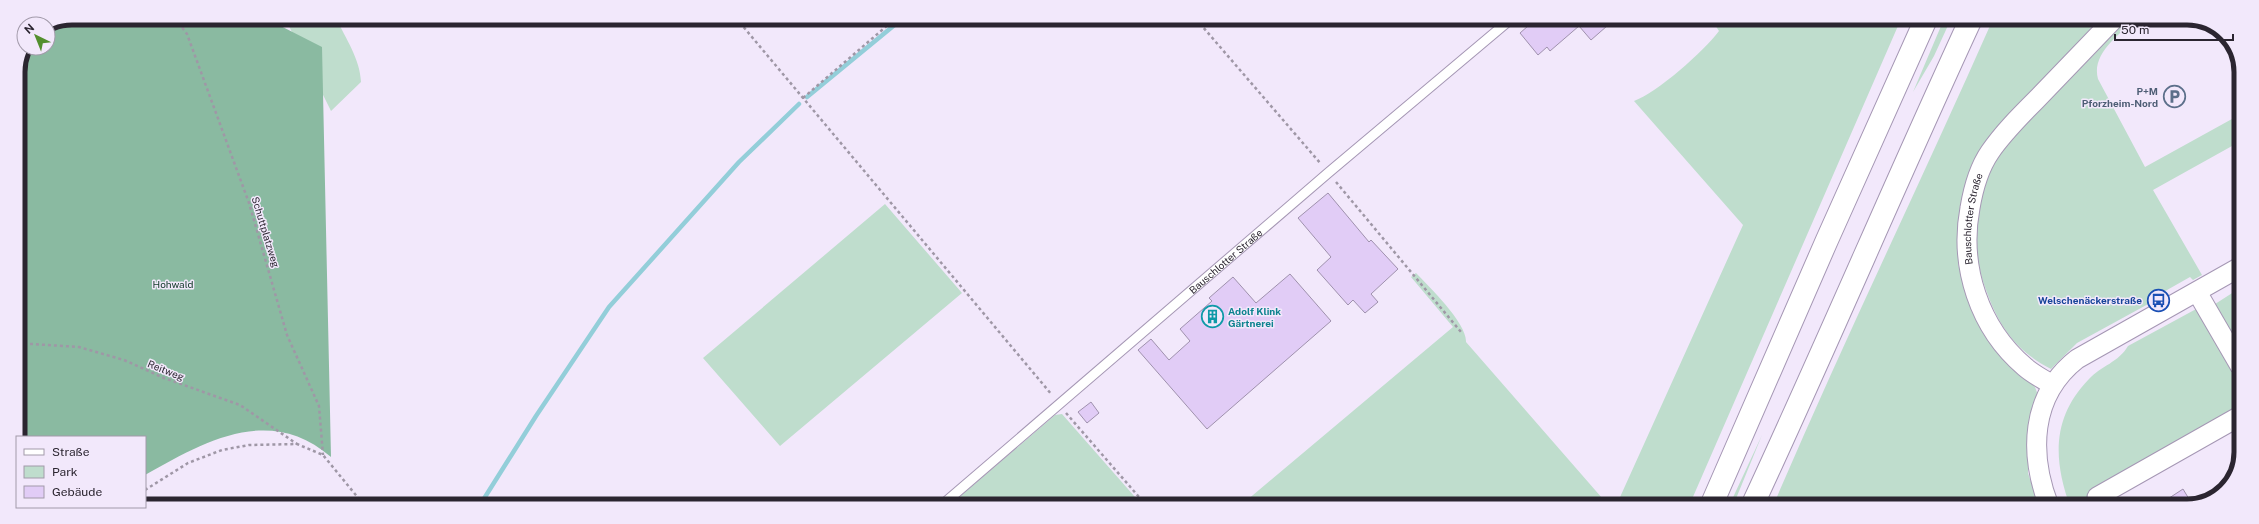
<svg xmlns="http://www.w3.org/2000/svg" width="2259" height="524" viewBox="0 0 2259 524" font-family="'Public Sans',sans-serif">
<rect width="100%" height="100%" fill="#f2e8fb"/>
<!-- green -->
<path fill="#bfddcd" d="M 285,18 L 336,18 C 346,39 360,59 361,82 L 331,111 Z
M 1711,19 L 1901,19 L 1689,506 L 1616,506 L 1743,225 L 1634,101 C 1657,93 1704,51 1719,31 Z
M 1944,19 L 1951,19 L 1934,56 L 1913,92 Z
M 1993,19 L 2100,19 L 2063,59 L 1964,192 L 1958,229 L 1958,264 L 1969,304 L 1975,316 L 2035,387 L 2039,398 L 2028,431 L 2028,473 L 2039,506 L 1773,506 C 1843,342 1921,182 1993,19 Z
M 2120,19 L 2135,19 C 2119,35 2091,54 2098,79 L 2145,167 L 2241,114 L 2241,141 L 2153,190 L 2202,275 L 2193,280 L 2190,277 L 2160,294 L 2161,297 L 2077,343 L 2051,369 C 2016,351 1999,327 1986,290 C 1970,247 1973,199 1995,159 C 2006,138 2027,118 2043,101 C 2068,73 2094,46 2120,19 Z
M 885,204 L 962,293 L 780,446 L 703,358 Z
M 1416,273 C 1429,287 1467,323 1466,342 L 1609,506 L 1240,506 L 1453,327 L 1411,277 Z
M 2240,288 L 2240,356 L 2212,306 Z
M 2198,308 L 2240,382 L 2240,408 L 2092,493 L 2094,506 L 2070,506 C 2053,459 2052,417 2089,379 C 2101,366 2119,362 2128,346 Z
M 1062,414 L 1142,505 L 950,505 L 1055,415 Z
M 1762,435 L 1733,506 L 1729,506 Z"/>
<!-- forest -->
<path fill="#8abaa1" d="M 72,18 L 265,18 L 322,47 L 331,457 C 270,404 205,441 145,475 L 145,437 L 18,437 L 18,72 L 28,48 L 48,48 L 48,28 Z"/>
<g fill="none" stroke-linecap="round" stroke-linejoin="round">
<!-- stream -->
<path stroke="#93ced9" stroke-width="4.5" d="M 807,97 L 903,18
M 480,505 L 536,416 L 609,307 L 739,162 L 799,104"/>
</g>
<!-- building -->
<path fill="#e1ccf6" stroke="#9f91ad" d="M 1536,19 L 1615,19 L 1591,40 L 1579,26 L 1550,51 L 1547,47 L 1538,55 L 1520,33 Z
M 1328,193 L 1369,242 L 1371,240 L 1398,269 L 1371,294 L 1378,302 L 1365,313 L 1353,300 L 1348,305 L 1317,270 L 1331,257 L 1298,218 Z
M 1290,274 L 1331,321 L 1207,429 L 1138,350 L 1151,339 L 1169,360 L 1190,341 L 1180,329 L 1212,301 L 1209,298 L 1233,277 L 1256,303 Z
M 1091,402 L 1099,413 L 1087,423 L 1078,412 Z
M 2183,489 L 2192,504 L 2187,506 L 2157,506 Z"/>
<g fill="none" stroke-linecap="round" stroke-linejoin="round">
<defs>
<g id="lane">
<path id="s1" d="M 942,505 L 1328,173 L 1511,19"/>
</g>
<g id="street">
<path d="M 2197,292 L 2240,366"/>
<path id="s2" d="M 2052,385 C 2043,379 2033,374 2025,367 C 1979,328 1959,266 1970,208 C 1973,190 1979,168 1990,152 C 2003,133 2020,116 2036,100 C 2062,73 2088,46 2114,19"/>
<path d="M 2097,497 L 2240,416"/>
<path d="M 2049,506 C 2029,454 2030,396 2077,359 L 2240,267"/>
</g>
<path id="highway" d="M 1711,506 L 1827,240 L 1926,19
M 1752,506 C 1827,345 1896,181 1971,19"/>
</defs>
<!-- lane casing -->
<use href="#lane" stroke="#a597b4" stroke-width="11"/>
<!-- street casing -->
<use href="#street" stroke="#a597b4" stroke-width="21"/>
<!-- highway casing -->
<use href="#highway" stroke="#a597b4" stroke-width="24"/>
<!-- path -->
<path stroke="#9f97a6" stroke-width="2.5" stroke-dasharray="3 3" stroke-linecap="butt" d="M 175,18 L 187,34 L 249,203 L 287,335 L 319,406 L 323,455
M 736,18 L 1052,395
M 1196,19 L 1321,164
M 803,98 L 896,18
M 1336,182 L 1461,332
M 18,345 L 31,344 L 79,347 L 124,360 L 164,378 L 240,405 L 297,444
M 1066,413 L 1146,505
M 145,490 L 188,463 L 222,450 L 249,445 L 297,444 L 323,455 L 364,505"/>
<!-- lane -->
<use href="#lane" stroke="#fff" stroke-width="9"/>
<!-- street -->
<use href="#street" stroke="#fff" stroke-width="19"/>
<!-- highway -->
<use href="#highway" stroke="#fff" stroke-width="22"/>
</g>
<!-- icons -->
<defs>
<symbol id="parking-ring" viewBox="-11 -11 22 22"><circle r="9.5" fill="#f2e8fb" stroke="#5c6f8a" stroke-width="1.5"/><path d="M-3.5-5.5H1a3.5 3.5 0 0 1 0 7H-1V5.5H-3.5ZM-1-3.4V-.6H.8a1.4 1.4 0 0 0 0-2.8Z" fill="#5c6f8a"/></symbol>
<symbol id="bus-ring" viewBox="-11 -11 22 22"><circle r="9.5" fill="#f2e8fb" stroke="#1a4fb4" stroke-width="1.5"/><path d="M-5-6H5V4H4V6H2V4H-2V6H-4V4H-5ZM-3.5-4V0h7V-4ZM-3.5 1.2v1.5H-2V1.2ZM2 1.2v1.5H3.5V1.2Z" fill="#1a4fb4"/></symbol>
<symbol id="building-ring" viewBox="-11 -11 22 22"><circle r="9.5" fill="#f2e8fb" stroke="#0f9aa8" stroke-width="1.5"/><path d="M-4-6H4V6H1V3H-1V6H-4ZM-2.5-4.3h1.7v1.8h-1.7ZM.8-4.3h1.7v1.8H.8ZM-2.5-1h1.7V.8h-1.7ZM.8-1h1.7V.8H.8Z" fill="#0f9aa8"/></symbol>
</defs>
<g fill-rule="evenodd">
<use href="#parking-ring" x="2162" y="84" width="25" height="25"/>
<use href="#bus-ring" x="2146" y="288" width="25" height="25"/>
<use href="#building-ring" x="1200" y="304" width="25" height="25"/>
</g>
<g text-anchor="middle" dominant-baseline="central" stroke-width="3" stroke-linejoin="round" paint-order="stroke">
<!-- service labels -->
<g font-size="10" font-weight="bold" fill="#4e5e75" stroke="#f2e8fb" text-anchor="end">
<text x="2158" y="91">P+M<tspan x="2158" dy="12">Pforzheim-Nord</tspan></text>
</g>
<!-- street labels -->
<g font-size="10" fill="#2b2530" stroke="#f2e8fb">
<text stroke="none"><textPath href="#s2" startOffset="198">Bauschlotter Straße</textPath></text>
<text transform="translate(266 232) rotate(73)">Schuttplatzweg</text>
<text stroke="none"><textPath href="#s1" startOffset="374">Bauschlotter Straße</textPath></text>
<text transform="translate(166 370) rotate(22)">Reitweg</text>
</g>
<!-- park labels -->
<g font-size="10" fill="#103827" stroke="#f2e8fb">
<text x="173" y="284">Hohwald</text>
</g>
<!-- transit labels -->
<g font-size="10" font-weight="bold" fill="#164399" stroke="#f2e8fb" text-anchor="end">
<text x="2142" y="300">Welschenäckerstraße</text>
</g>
<!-- culture labels -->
<g font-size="10" font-weight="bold" fill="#0d838f" stroke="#f2e8fb" text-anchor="start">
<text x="1228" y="311">Adolf Klink<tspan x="1228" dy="12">Gärtnerei</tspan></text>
</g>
</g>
<!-- crop -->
<path d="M0 0H2259V524H0ZM72 25H2187A47 47 0 0 1 2234 72V452A47 47 0 0 1 2187 499H72A47 47 0 0 1 25 452V72A47 47 0 0 1 72 25Z" fill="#f2e8fb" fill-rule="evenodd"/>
<path fill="none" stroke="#2b2530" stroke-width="5" d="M72 25H2187A47 47 0 0 1 2234 72V452A47 47 0 0 1 2187 499H72A47 47 0 0 1 25 452V72A47 47 0 0 1 72 25Z"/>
<!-- legend -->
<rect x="16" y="436" width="130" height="72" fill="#f2e8fb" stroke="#a29aaa"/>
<rect x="24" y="449" width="20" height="6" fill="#ffffff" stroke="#a29aaa"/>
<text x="52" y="456" font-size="12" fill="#2b2530">Straße</text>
<rect x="24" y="466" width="20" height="12" fill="#bfddcd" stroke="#a29aaa"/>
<text x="52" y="476" font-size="12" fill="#2b2530">Park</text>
<rect x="24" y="486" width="20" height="12" fill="#e1ccf6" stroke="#a29aaa"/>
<text x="52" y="496" font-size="12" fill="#2b2530">Gebäude</text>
<!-- north arrow -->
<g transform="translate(36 36) rotate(317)"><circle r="19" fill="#f2e8fb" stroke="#a29aaa"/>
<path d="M0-3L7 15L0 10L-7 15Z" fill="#538f2e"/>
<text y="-6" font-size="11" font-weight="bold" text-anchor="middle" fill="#2b2530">N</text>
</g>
<!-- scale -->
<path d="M2115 34v6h118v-6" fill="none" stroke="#2b2530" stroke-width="2"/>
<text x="2121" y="34" font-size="12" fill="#2b2530" stroke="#f2e8fb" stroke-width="3" paint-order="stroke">50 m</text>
</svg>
